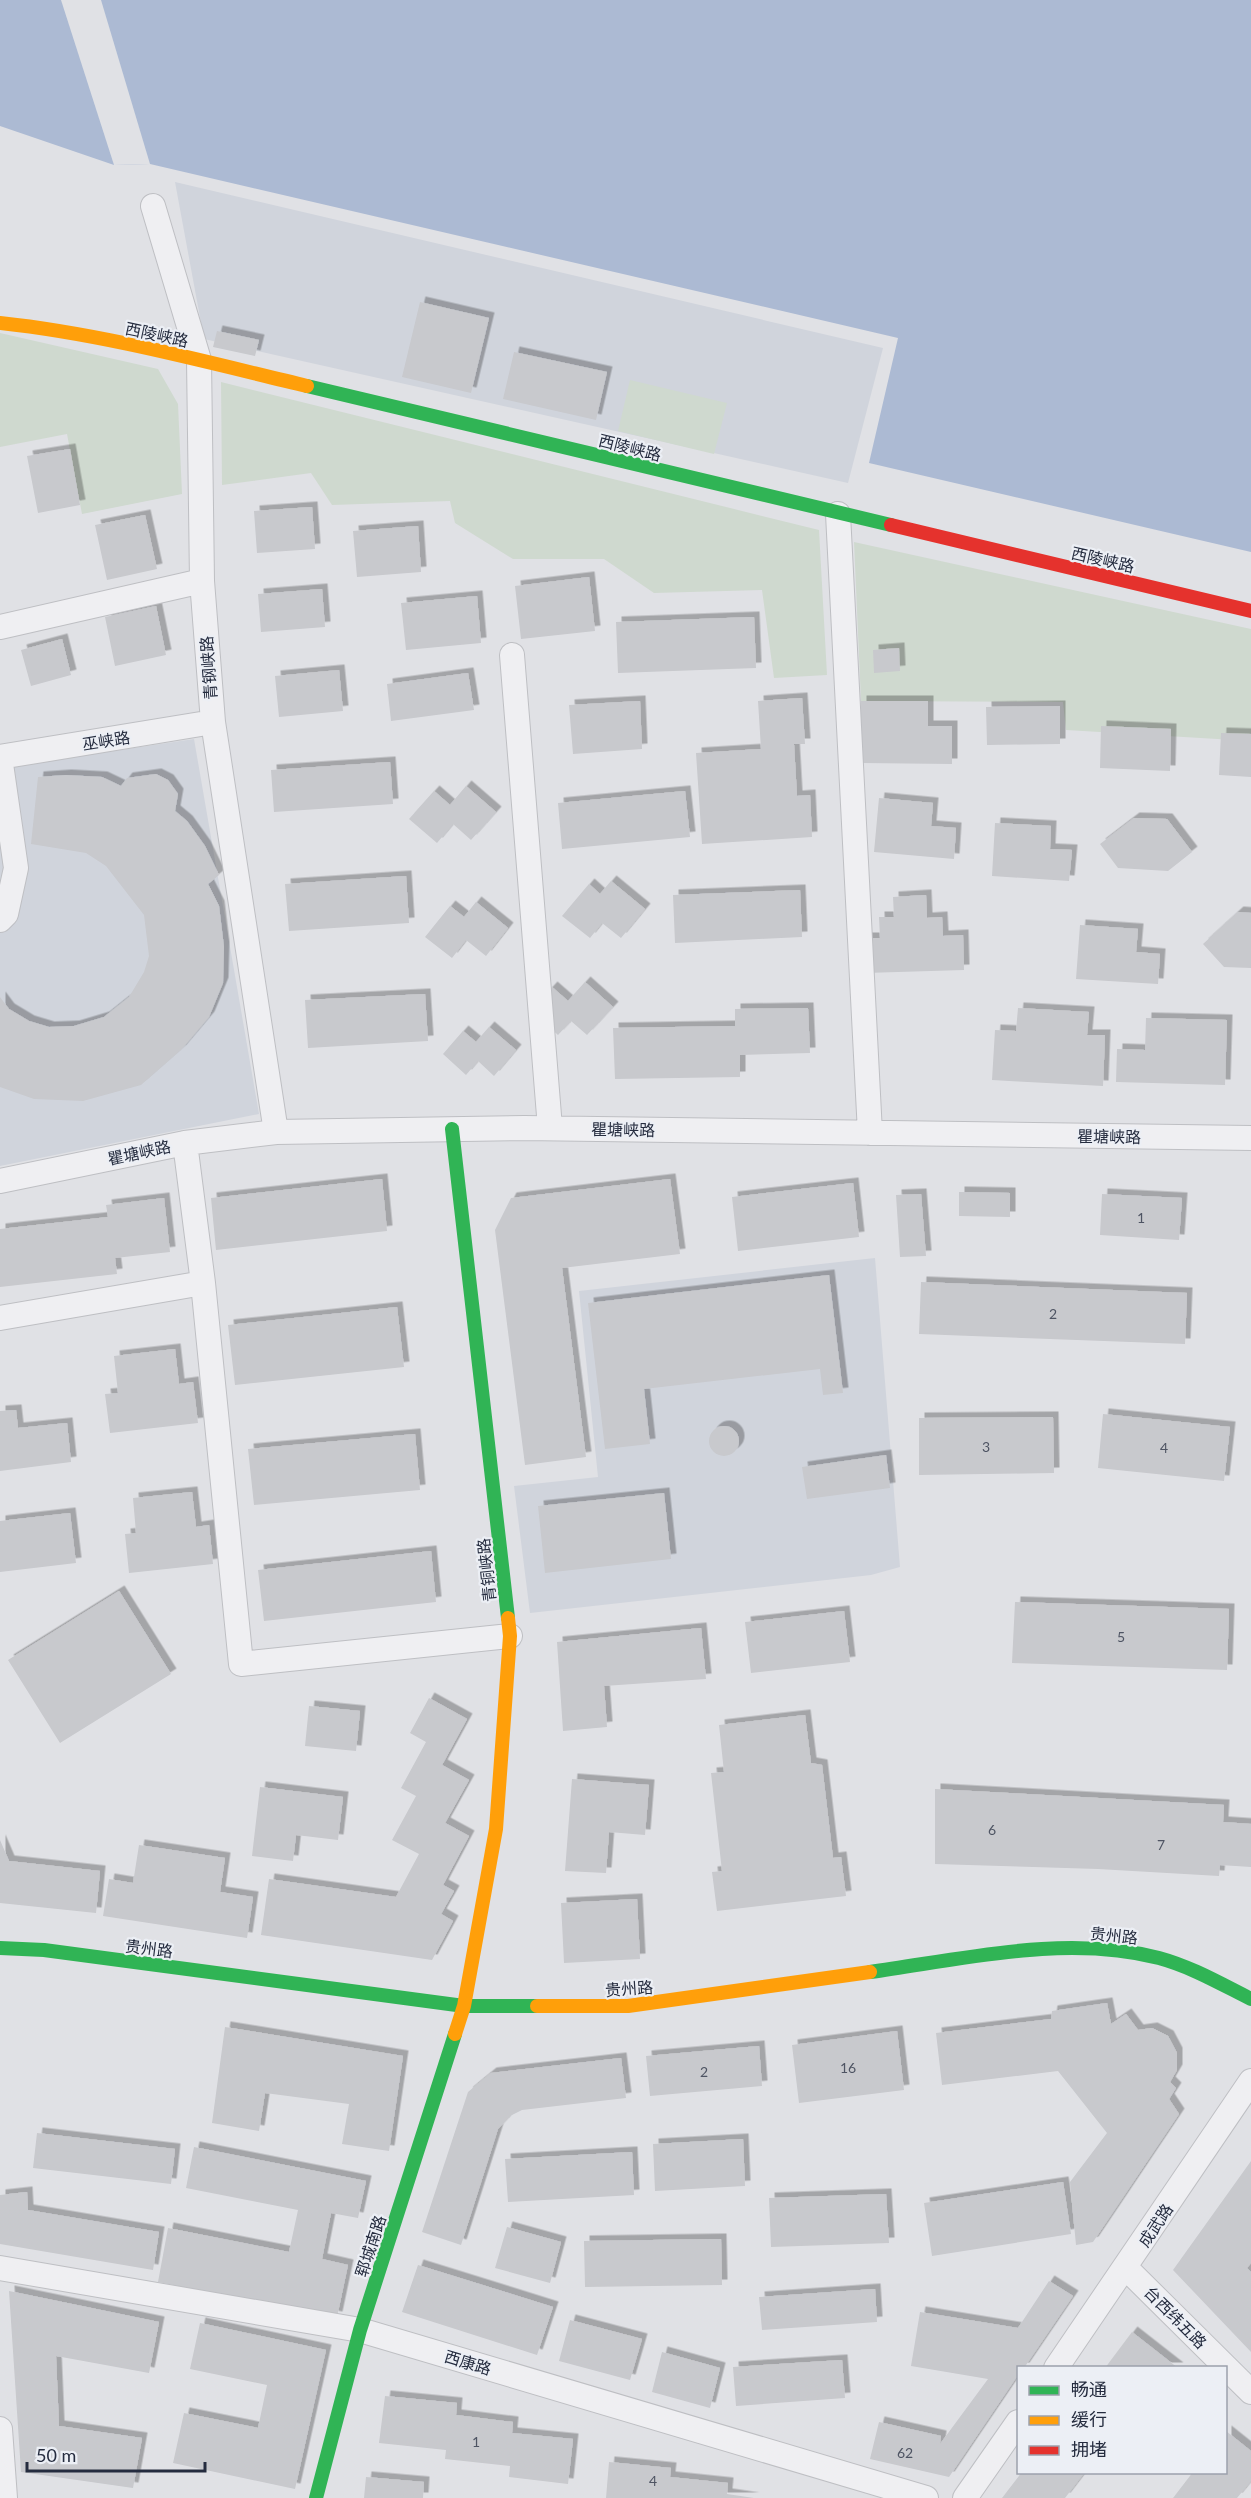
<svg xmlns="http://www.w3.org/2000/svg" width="1251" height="2498" viewBox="0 0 1251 2498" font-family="Lato,'Noto Sans SC',sans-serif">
<defs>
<filter id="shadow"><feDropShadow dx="5.5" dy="-5.5" stdDeviation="0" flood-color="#0004"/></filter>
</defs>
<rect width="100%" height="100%" fill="#e0e1e5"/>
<!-- built -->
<path fill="#d0d4dc" d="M 175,182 L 883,348 L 848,483 L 204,339 Z
M 194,739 L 259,1114 L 0,1166 L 0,768 Z
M 875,1258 L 900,1567 L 871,1575 L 530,1613 L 514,1486 L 598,1477 L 579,1291 Z"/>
<!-- green -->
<path fill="#cfd9cf" d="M 0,333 L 158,369 L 178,404 L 182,494 L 82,514 L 67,434 L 0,447 Z
M 630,380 L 727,403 L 714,454 L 618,431 Z
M 221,382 L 819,530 L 827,675 L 774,678 L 762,590 L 654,593 L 604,559 L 513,559 L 455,523 L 450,501 L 332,505 L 311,473 L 222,485 Z
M 854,542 L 1251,629 L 1251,741 L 1066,730 L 1063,702 L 861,701 Z"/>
<!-- water -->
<path fill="#acbad3" d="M 0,0 L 1251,0 L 1251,552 L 869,463 L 898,338 L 150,164 L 114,165 L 0,126 Z"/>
<!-- pier -->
<path fill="#e0e1e5" d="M 61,0 L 101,0 L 150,164 L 114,165 Z"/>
<!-- building -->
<path fill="#c8c9cd" filter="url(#shadow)" d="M 420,302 L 489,318 L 471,393 L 402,377 Z
M 217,331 L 259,340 L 255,356 L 213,347 Z
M 514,352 L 607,372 L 596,420 L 503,399 Z
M 70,449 L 80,505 L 38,513 L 27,456 Z
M 312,507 L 315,549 L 257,553 L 254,511 Z
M 145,515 L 157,569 L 107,580 L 95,525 Z
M 418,526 L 421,572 L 357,577 L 353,531 Z
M 589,577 L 595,631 L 521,639 L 515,586 Z
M 322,589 L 325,627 L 261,632 L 258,594 Z
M 477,596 L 481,643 L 406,650 L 401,603 Z
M 156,606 L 166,655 L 115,666 L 105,617 Z
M 754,617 L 756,668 L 618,673 L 616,622 Z
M 62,639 L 71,675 L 31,686 L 21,650 Z
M 899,648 L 900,671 L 874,673 L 873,650 Z
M 339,670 L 343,711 L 279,717 L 275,676 Z
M 468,673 L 474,710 L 391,721 L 387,684 Z
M 802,698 L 805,744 L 794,744 L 797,796 L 810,795 L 812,837 L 702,844 L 696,753 L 761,749 L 758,701 Z
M 640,701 L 642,749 L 573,754 L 569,705 Z
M 861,701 L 928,701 L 928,726 L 952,726 L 952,764 L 861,763 Z
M 1060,706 L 1060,744 L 987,745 L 986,707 Z
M 1101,726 L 1171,729 L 1170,771 L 1100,768 Z
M 1221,733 L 1251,734 L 1251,777 L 1219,775 Z
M 390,762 L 393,804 L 274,812 L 271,770 Z
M 156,774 L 168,780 L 178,794 L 175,811 L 187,821 L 205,846 L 219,875 L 208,884 L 219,906 L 224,947 L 223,983 L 209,1017 L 181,1050 L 141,1085 L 83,1101 L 34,1099 L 0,1087 L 0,997 L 9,1009 L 29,1021 L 49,1027 L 74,1026 L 104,1017 L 129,997 L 144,972 L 149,956 L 144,915 L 106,866 L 86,853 L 31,844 L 38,777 L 66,775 L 102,777 L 121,786 L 127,778 Z
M 466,786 L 496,812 L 471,840 L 453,824 L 437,843 L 409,819 L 434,791 L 450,805 Z
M 685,791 L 690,837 L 562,849 L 558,803 Z
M 879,798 L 933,803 L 931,826 L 956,828 L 954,859 L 874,852 Z
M 1134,818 L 1167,819 L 1192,852 L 1168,871 L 1118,868 L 1100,844 Z
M 995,823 L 1051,826 L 1050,849 L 1072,850 L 1069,881 L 992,876 Z
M 406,876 L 409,923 L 289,931 L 285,884 Z
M 611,881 L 645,909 L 621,938 L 602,923 L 590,938 L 562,916 L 589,884 L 600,894 Z
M 800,890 L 802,937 L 675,943 L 673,895 Z
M 926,895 L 927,918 L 942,917 L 943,936 L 963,935 L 964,970 L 865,973 L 864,938 L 880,938 L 879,917 L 894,917 L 893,897 Z
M 476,902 L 508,928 L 486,956 L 466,940 L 452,958 L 425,937 L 450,906 L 464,917 Z
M 1238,912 L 1251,913 L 1251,968 L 1224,967 L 1203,944 Z
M 1080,925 L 1138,929 L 1136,952 L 1160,954 L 1158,984 L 1076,979 Z
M 585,982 L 613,1007 L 587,1035 L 571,1021 L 558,1035 L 531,1010 L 552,987 L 568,1001 Z
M 425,994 L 428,1041 L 308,1048 L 305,1000 Z
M 808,1008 L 810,1053 L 740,1055 L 740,1077 L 615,1079 L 613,1028 L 735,1026 L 735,1009 Z
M 1018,1008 L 1089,1012 L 1087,1035 L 1105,1035 L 1103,1086 L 992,1080 L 995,1030 L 1016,1031 Z
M 1146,1018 L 1227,1020 L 1225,1085 L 1116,1082 L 1117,1049 L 1145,1050 Z
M 489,1027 L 516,1050 L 494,1076 L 478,1061 L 466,1075 L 443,1054 L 463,1031 L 476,1042 Z
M 382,1179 L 387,1231 L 216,1250 L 211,1198 Z
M 670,1179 L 680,1254 L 562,1268 L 586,1457 L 525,1465 L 495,1230 L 511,1198 Z
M 853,1183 L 859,1237 L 738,1251 L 732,1197 Z
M 959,1192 L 1010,1193 L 1010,1217 L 959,1216 Z
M 921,1194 L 926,1256 L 900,1257 L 896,1195 Z
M 1102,1194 L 1182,1198 L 1179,1240 L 1100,1235 Z
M 164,1198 L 170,1252 L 115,1258 L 117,1274 L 0,1287 L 0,1229 L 108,1217 L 106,1205 Z
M 829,1275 L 843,1393 L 823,1395 L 820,1369 L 644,1389 L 650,1444 L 605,1449 L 588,1303 Z
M 921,1282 L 1187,1293 L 1185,1344 L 919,1334 Z
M 397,1307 L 404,1367 L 235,1385 L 228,1325 Z
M 175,1349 L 179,1384 L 193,1382 L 198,1423 L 110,1433 L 105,1394 L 118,1393 L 114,1356 Z
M 16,1410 L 18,1428 L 67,1423 L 71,1462 L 0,1471 L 0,1411 Z
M 1103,1414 L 1230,1427 L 1224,1481 L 1098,1468 Z
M 1053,1417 L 1054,1473 L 919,1475 L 919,1418 Z
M709 1441a15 15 0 1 1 30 0a15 15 0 1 1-30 0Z
M 415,1434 L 420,1490 L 254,1505 L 248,1449 Z
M 886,1455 L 890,1488 L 807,1499 L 802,1467 Z
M 192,1492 L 196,1527 L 209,1525 L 213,1564 L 129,1573 L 125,1534 L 136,1533 L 133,1498 Z
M 664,1493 L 671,1559 L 545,1573 L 538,1506 Z
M 70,1513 L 76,1563 L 0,1572 L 0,1521 Z
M 431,1551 L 436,1602 L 264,1621 L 258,1570 Z
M 119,1591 L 171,1674 L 60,1743 L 8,1660 Z
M 1015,1602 L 1229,1609 L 1227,1670 L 1012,1663 Z
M 844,1611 L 850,1662 L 751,1673 L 745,1622 Z
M 701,1628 L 706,1679 L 604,1686 L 607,1727 L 563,1731 L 557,1642 Z
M 429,1698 L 467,1719 L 442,1765 L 469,1780 L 445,1823 L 469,1836 L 443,1885 L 454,1891 L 441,1914 L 453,1921 L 432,1960 L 261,1935 L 269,1879 L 396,1897 L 419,1854 L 392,1840 L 416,1796 L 401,1788 L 426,1742 L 410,1733 Z
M 309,1706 L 360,1711 L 356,1751 L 305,1746 Z
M 805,1715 L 811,1763 L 822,1765 L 833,1858 L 841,1857 L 846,1896 L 717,1911 L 712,1872 L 722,1871 L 711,1773 L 724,1772 L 719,1725 Z
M 572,1779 L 649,1785 L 645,1835 L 609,1832 L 606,1873 L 565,1871 Z
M 260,1787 L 343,1797 L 338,1840 L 296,1835 L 293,1861 L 252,1856 Z
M 935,1789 L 1224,1805 L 1223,1822 L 1251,1824 L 1251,1867 L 1220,1865 L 1219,1876 L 1098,1869 L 935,1864 Z
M 0,1840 L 9,1861 L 100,1871 L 96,1913 L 0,1903 Z
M 139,1845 L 225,1858 L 220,1892 L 253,1897 L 247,1938 L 103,1916 L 109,1879 L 133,1883 Z
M 637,1899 L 640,1959 L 564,1963 L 561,1903 Z
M 1107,2003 L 1111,2024 L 1126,2014 L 1138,2030 L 1152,2028 L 1168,2036 L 1177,2053 L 1177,2070 L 1170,2082 L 1176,2088 L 1169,2099 L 1179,2114 L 1093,2242 L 1076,2245 L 1070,2182 L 1107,2133 L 1058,2071 L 942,2085 L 936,2033 L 1051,2019 L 1052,2011 Z
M 225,2027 L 403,2056 L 389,2151 L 342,2144 L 349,2104 L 265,2093 L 259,2131 L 212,2123 Z
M 897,2031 L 904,2090 L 799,2103 L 792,2045 Z
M 759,2046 L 762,2086 L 650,2096 L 646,2056 Z
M 621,2058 L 626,2098 L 522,2110 L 510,2116 L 498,2129 L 461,2245 L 422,2232 L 468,2092 L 491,2073 Z
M 37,2133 L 175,2149 L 171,2184 L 33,2168 Z
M 743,2139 L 745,2186 L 655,2191 L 653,2144 Z
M 194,2147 L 366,2181 L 358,2218 L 331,2213 L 322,2259 L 348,2265 L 337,2317 L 158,2282 L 168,2228 L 289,2252 L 298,2210 L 186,2188 Z
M 632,2152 L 634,2195 L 508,2202 L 505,2159 Z
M 1251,2161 L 1251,2263 L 1247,2268 L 1251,2272 L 1251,2352 L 1173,2270 Z
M 1063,2182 L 1071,2234 L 932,2256 L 924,2203 Z
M 27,2192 L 28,2210 L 159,2232 L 153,2270 L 0,2244 L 0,2195 Z
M 886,2194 L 889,2243 L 771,2247 L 769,2198 Z
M 507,2227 L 561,2242 L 550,2283 L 495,2268 Z
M 721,2239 L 722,2285 L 585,2287 L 584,2241 Z
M 418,2265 L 553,2307 L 537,2355 L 402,2312 Z
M 1049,2281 L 1073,2296 L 1024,2368 L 1018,2368 L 1018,2375 L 949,2477 L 870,2459 L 879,2422 L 941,2436 L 940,2444 L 988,2379 L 911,2366 L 920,2312 L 1018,2328 Z
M 875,2289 L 877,2322 L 762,2330 L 759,2297 Z
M 9,2291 L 159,2322 L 149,2373 L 56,2356 L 59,2426 L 142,2438 L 133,2488 L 21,2472 Z
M 570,2320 L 642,2339 L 630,2380 L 559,2361 Z
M 200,2323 L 326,2350 L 295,2489 L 173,2463 L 184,2413 L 258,2428 L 267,2385 L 190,2369 Z
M 1132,2332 L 1178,2368 L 1105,2368 Z
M 662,2352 L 720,2368 L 710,2408 L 652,2392 Z
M 842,2360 L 845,2398 L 736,2406 L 733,2367 Z
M 385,2396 L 457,2403 L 456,2415 L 513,2422 L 512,2433 L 573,2439 L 568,2484 L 509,2477 L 510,2466 L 445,2459 L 446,2450 L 379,2443 Z
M 1226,2431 L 1251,2451 L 1251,2481 L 1237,2498 L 1173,2498 L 1193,2472 L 1226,2472 Z
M 609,2462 L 671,2468 L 670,2477 L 728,2483 L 727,2494 L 754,2498 L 606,2498 Z
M 1022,2472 L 1085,2472 L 1065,2498 L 1002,2498 Z
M 366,2477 L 424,2482 L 423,2498 L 364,2498 Z"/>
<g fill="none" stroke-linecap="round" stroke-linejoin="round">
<defs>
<path id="street" d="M 153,206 L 199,360 L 202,581 L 213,722 L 276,1132
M 838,514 L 870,1133
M 0,627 L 202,581
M 512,655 L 550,1128
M 0,757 L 213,722
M 0,920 L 6,914 L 16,868 L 0,757
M 185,1143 L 203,1283 L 241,1664 L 510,1636
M 0,1181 L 185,1143 L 276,1132 L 524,1128 L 1251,1138
M 0,1318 L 203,1283
M 0,2268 L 360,2330 L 926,2498
M 1126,2268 L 1251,2392
M 1056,2368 L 1251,2081
M 0,2429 L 5,2498
M 965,2498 L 1018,2422"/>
</defs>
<!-- street casing -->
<use href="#street" stroke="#bebfc3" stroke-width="26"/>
<!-- street -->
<use href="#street" stroke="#efeff2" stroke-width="24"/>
<!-- fast -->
<path stroke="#30b455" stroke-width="14" d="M 307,386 L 891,525
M 452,1129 L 508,1618
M 0,1948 L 44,1950 L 464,2006 L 537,2006
M 870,1972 C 964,1959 1066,1934 1159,1958 C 1192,1967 1221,1984 1251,1999
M 316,2498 L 360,2330 L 455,2034"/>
<!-- slow -->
<path stroke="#ff9f0a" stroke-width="14" d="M 0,323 C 103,334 206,362 307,386
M 537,2006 L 628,2006 L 870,1972
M 455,2034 L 464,2006 L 496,1829 L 510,1636 L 508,1618"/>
<!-- jam -->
<path stroke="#e5322d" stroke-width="14" d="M 891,525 L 1251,611"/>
</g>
<g text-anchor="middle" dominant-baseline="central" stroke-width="4.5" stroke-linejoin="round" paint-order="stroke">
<!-- number labels -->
<g font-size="14" fill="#4e5463">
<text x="1141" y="1217">1</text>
<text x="1053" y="1313">2</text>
<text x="986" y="1446">3</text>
<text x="1164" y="1447">4</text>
<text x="1121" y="1636">5</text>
<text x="992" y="1829">6</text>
<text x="1161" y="1844">7</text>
<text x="848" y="2067">16</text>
<text x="704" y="2071">2</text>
<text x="476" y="2441">1</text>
<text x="905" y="2452">62</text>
<text x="653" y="2480">4</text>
</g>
<!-- street labels -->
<g font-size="16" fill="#252c3f" stroke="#eceff5">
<text transform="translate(157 334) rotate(12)">西陵峡路</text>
<text transform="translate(630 447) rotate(14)">西陵峡路</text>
<text transform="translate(1103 559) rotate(13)">西陵峡路</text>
<text transform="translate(208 668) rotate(-94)">青钢峡路</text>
<text transform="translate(106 740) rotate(-9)">巫峡路</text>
<text transform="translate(623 1129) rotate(1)">瞿塘峡路</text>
<text transform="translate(1109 1136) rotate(1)">瞿塘峡路</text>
<text transform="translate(139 1152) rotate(-12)">瞿塘峡路</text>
<text transform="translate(486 1570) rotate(-96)">青铜峡路</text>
<text transform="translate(1114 1935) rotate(6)">贵州路</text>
<text transform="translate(149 1948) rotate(7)">贵州路</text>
<text transform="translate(629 1988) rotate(-4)">贵州路</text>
<text transform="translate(1155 2225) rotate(-56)">成武路</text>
<text transform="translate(370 2246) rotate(-72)">郓城南路</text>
<text transform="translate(1176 2317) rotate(45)">台西纬五路</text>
<text transform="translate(468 2362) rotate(17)">西康路</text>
</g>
</g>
<!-- legend -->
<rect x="1017" y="2366" width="210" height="108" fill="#eceff5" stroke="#9ca1ac" stroke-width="1.5"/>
<rect x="1029" y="2386" width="30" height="9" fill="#30b455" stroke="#9ca1ac" stroke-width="1.5"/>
<text x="1071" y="2396" font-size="18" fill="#252c3f">畅通</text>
<rect x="1029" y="2416" width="30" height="9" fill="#ff9f0a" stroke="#9ca1ac" stroke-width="1.5"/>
<text x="1071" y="2426" font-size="18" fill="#252c3f">缓行</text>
<rect x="1029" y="2446" width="30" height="9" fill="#e5322d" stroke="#9ca1ac" stroke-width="1.5"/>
<text x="1071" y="2456" font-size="18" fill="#252c3f">拥堵</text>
<!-- scale -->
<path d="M27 2462v9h178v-9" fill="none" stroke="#252c3f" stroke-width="3"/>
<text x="36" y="2462" font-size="18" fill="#252c3f" stroke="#eceff5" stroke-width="4.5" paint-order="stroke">50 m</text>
</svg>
